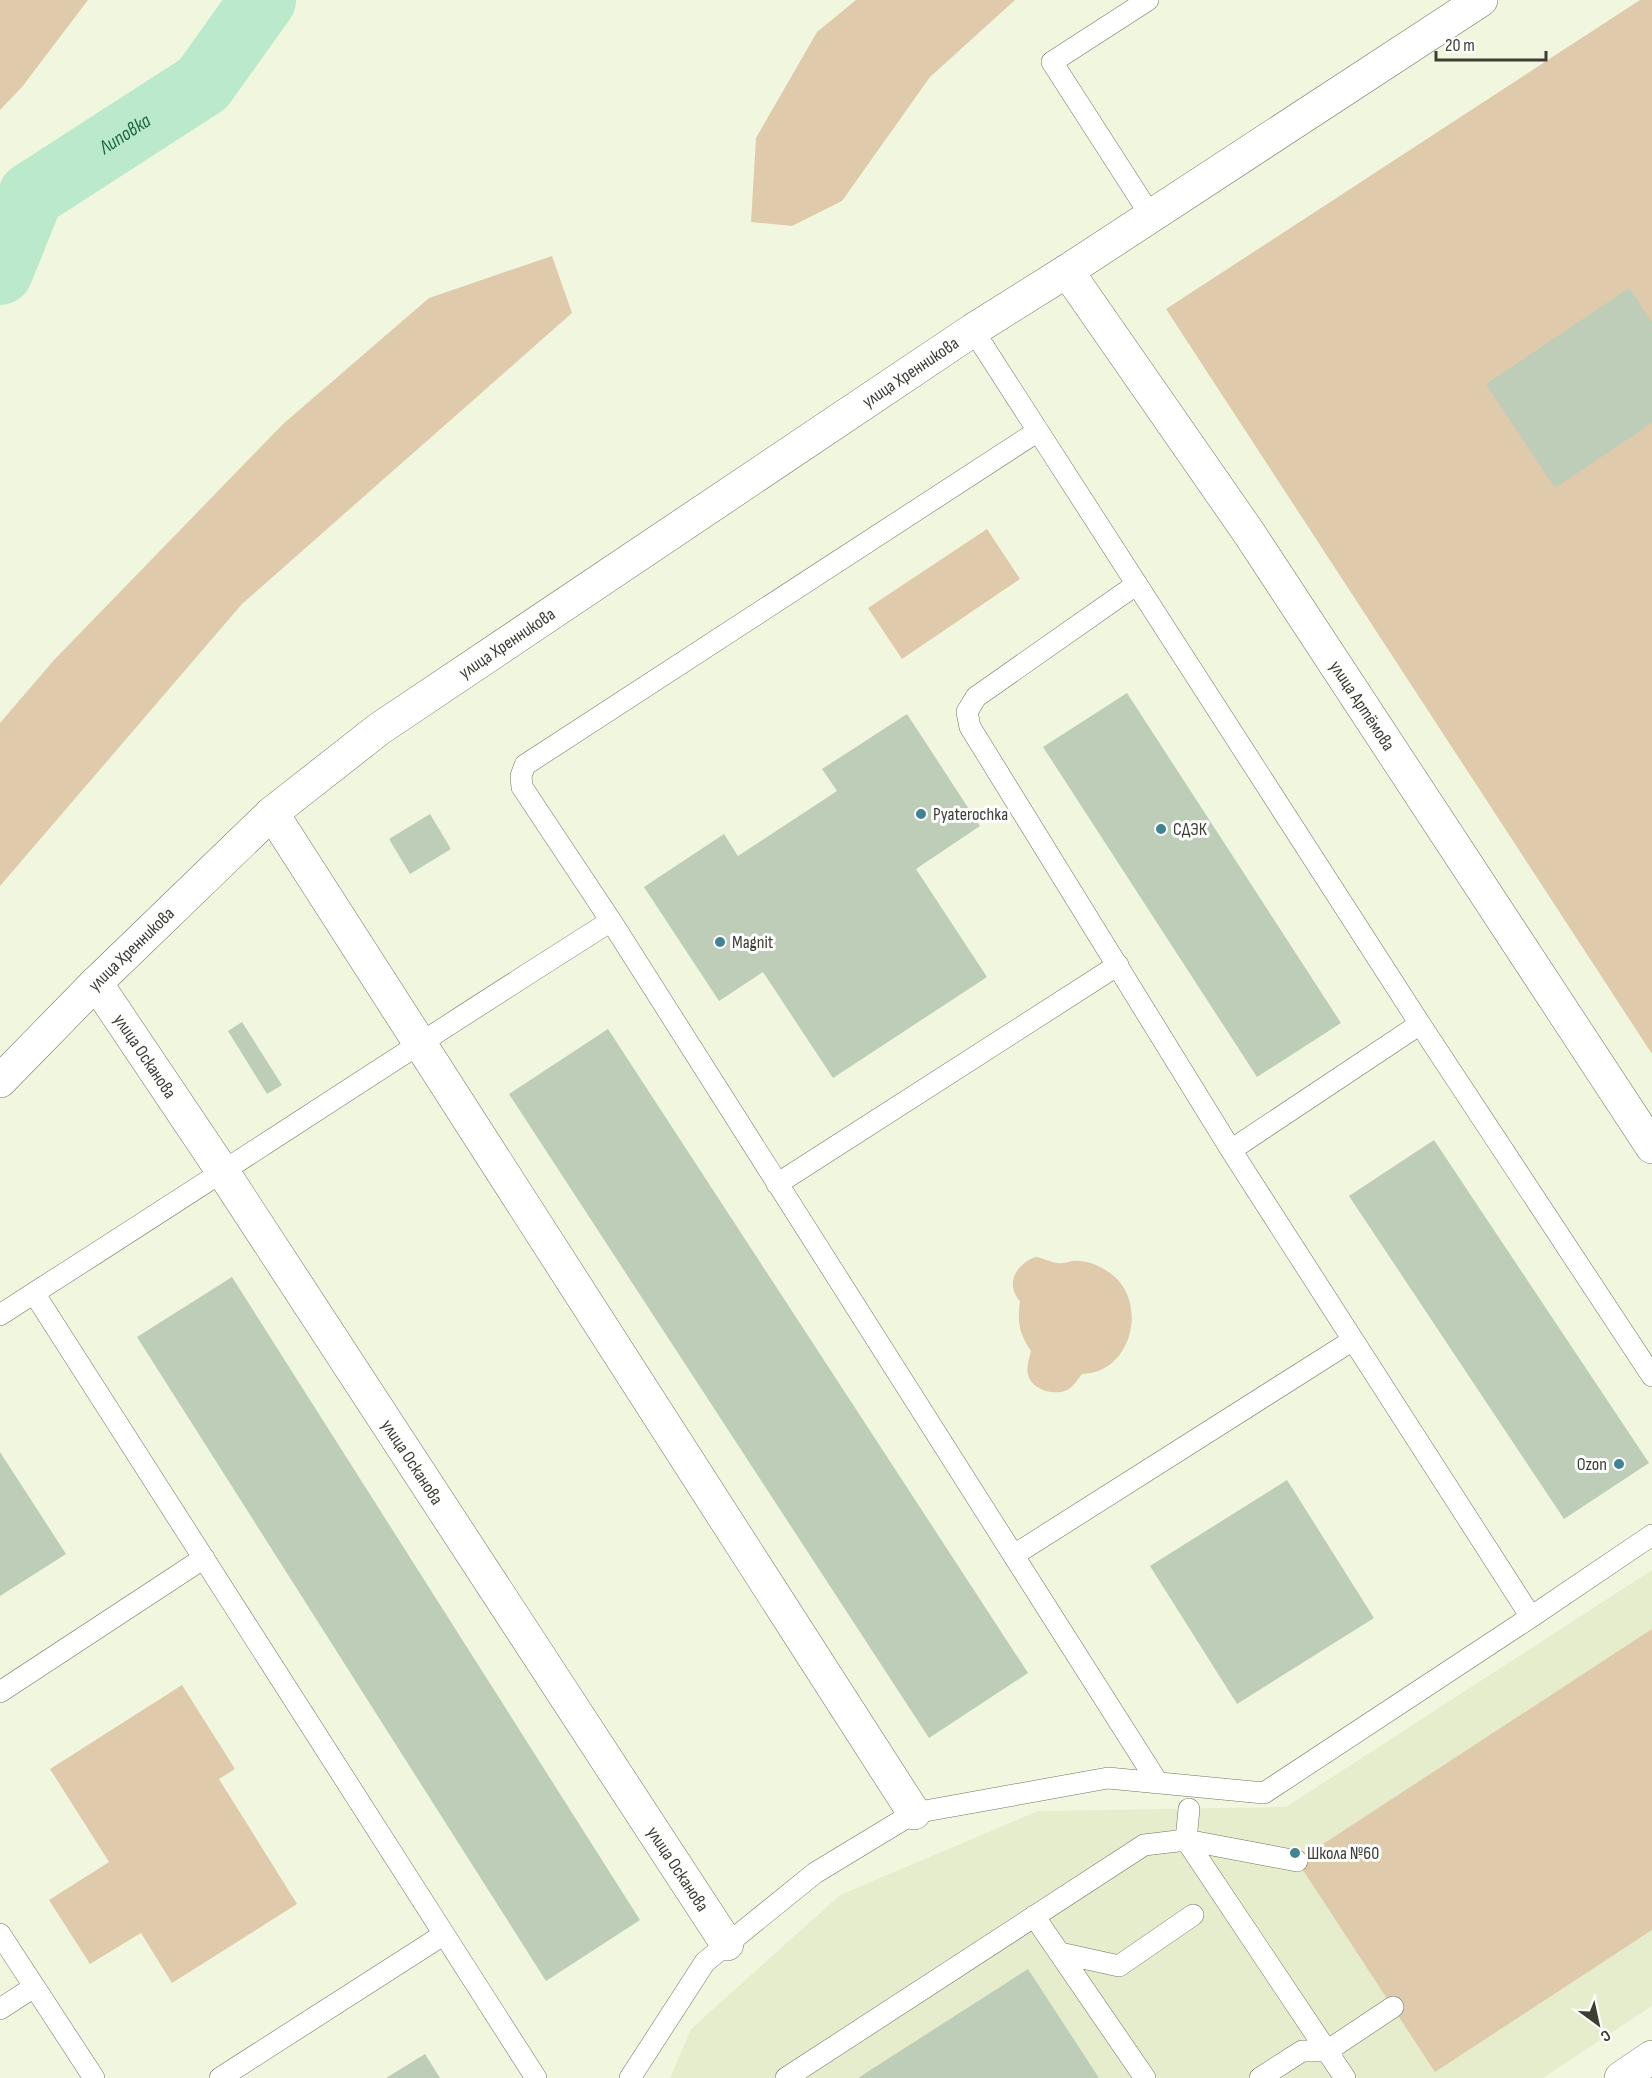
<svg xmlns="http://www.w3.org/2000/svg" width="1652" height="2078" viewBox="0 0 1652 2078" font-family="'Sofia Sans Condensed',sans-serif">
<rect width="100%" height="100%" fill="#f1f7de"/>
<!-- built -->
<path fill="#e5edcc" d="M 1652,1570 L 1652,2006 L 1543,2078 L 670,2078 L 691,2029 L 840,1895 L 1038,1811 L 1286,1807 Z"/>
<!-- green -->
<path fill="#dfcbab" d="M 0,0 L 88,0 L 22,87 L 0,110 Z
M 856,0 L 1015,0 L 930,77 L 842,201 L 792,226 L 751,222 L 756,138 L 817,32 Z
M 1640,0 L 1652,0 L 1652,1054 L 1166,309 Z
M 552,256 L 572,313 L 242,604 L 0,886 L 0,723 L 54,660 L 283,424 L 429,298 Z
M 987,529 L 1020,579 L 902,659 L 868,608 Z
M 1036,1257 C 1043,1258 1052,1263 1058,1263 C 1062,1264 1068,1262 1072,1261 C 1084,1260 1097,1264 1107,1271 C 1150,1297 1134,1373 1082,1374 C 1078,1379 1074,1385 1069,1389 C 1056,1397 1032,1390 1028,1375 C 1026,1367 1029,1359 1031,1351 C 1019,1333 1017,1323 1020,1301 C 1004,1284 1017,1263 1036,1257 Z
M 1652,1629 L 1652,1930 L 1435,2072 L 1297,1861 Z
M 182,1685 L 235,1769 L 219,1779 L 297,1904 L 172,1983 L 141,1933 L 90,1964 L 49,1900 L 109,1862 L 50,1769 Z"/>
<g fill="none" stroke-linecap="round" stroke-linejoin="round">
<!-- river -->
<path stroke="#bbe9cc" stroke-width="66" id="s1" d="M 0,272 L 31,195 L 203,84 L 263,0"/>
</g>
<!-- building -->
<path fill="#bdcdb7" d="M 1629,288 L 1652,322 L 1652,423 L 1555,488 L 1486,384 Z
M 1127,693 L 1341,1023 L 1257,1077 L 1043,747 Z
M 907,714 L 980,826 L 916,869 L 987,977 L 833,1078 L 763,972 L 719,1001 L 644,887 L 724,834 L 738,856 L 837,791 L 822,769 Z
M 430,814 L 451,849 L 410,874 L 389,839 Z
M 242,1022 L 282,1085 L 267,1094 L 228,1031 Z
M 608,1029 L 1028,1673 L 929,1738 L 509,1094 Z
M 1434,1140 L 1649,1463 L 1564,1519 L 1349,1196 Z
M 232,1277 L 640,1920 L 546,1981 L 137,1337 Z
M 0,1452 L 66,1554 L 0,1596 Z
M 1287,1480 L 1374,1618 L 1237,1704 L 1150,1566 Z
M 1028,1969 L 1099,2078 L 858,2078 Z
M 425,2054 L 440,2078 L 386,2078 Z"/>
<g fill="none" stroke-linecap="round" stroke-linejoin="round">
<defs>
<path id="service" d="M 1148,0 L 1052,62 L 1151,216
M 973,330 L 1420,1024 L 1652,1376
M 1137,584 L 976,697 L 967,712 L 970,727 L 1231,1150 L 1531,1617
M 611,921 L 522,787 L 521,776 L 525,765 L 1038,431
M 1231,1150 L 1420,1024
M 777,1184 L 1118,965
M 0,1315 L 34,1293
M 1014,1555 L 1353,1340
M 0,1692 L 204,1558
M 1189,1809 L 1186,1840 L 1345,2078
M 1034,1916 L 1145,2078
M 0,1934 L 94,2078
M 1060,1953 L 1119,1966 L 1193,1915
M 0,2009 L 34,1987
M 220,2078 L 443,1935
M 536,2078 L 34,1293 C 227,1170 418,1043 611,921 L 1158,1783
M 630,2078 L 705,1962 L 815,1873 L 914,1813 L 1108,1778 L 1264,1793 L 1531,1617 L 1652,1535
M 786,2078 L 1144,1845 L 1186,1840 L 1297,1861
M 1260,2078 L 1302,2051 L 1327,2051 L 1393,2007"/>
<g id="minor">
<path d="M 1067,271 L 1481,0"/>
<path d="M 272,813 L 914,1813"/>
<path id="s2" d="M 96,983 L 223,1172 L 727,1944"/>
<path d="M 1621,2078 L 1652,2057"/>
</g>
<g id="tertiary">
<path id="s3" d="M 0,1081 L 96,983 L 272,813 L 379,729 L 973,330 L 1067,271 L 1249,533 L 1652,1147"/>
</g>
</defs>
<!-- service casing -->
<use href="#service" stroke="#6f745d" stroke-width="22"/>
<!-- minor casing -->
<use href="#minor" stroke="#6f745d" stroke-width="34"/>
<!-- tertiary casing -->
<use href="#tertiary" stroke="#6f745d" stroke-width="34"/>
<!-- service -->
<use href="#service" stroke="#fff" stroke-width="21"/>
<!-- minor -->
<use href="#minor" stroke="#fff" stroke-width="33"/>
<!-- tertiary -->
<use href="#tertiary" stroke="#fff" stroke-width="33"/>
</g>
<!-- markers -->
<g fill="#408393" stroke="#fff" stroke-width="2">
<circle cx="921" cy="814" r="6"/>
<circle cx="1161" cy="829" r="6"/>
<circle cx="720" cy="942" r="6"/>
<circle cx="1619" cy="1464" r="6"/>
<circle cx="1295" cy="1853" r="6"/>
</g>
<g text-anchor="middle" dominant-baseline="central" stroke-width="6" stroke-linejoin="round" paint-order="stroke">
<!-- street labels -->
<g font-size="18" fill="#3c3e34" stroke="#fff">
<text stroke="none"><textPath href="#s3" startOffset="1158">улица Хренникова</textPath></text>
<text stroke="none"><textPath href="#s3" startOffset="672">улица Хренникова</textPath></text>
<text stroke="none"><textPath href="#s3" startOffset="1870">улица Артёмова</textPath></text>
<text stroke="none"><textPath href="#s3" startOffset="186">улица Хренникова</textPath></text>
<text stroke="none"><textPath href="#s2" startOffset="88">улица Осканова</textPath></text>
<text stroke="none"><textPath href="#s2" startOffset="574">улица Осканова</textPath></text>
<text stroke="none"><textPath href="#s2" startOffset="1060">улица Осканова</textPath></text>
</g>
<!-- poi labels -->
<g font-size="18" fill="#3c3e34" stroke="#fff" text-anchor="start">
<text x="933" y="814">Pyaterochka</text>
<text x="1173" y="829">СДЭК</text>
<text x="732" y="942">Magnit</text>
<text x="1607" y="1464" text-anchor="end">Ozon</text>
<text x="1307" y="1853">Школа №60</text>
</g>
<!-- water labels -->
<g font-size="20" font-style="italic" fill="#206743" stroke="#fff">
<text stroke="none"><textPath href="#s1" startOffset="195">Липовка</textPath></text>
</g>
</g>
<!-- north arrow -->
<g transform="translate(1598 2024) rotate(147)" stroke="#ffffff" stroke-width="4.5" paint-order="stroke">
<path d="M0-4.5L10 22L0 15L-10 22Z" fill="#3c3e34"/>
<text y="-9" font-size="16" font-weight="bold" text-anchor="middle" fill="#3c3e34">С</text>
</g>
<!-- scale -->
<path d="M1436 51v9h110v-9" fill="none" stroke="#3c3e34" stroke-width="3"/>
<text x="1445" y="51" font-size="18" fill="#3c3e34" stroke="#ffffff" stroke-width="4.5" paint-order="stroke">20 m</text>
</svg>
